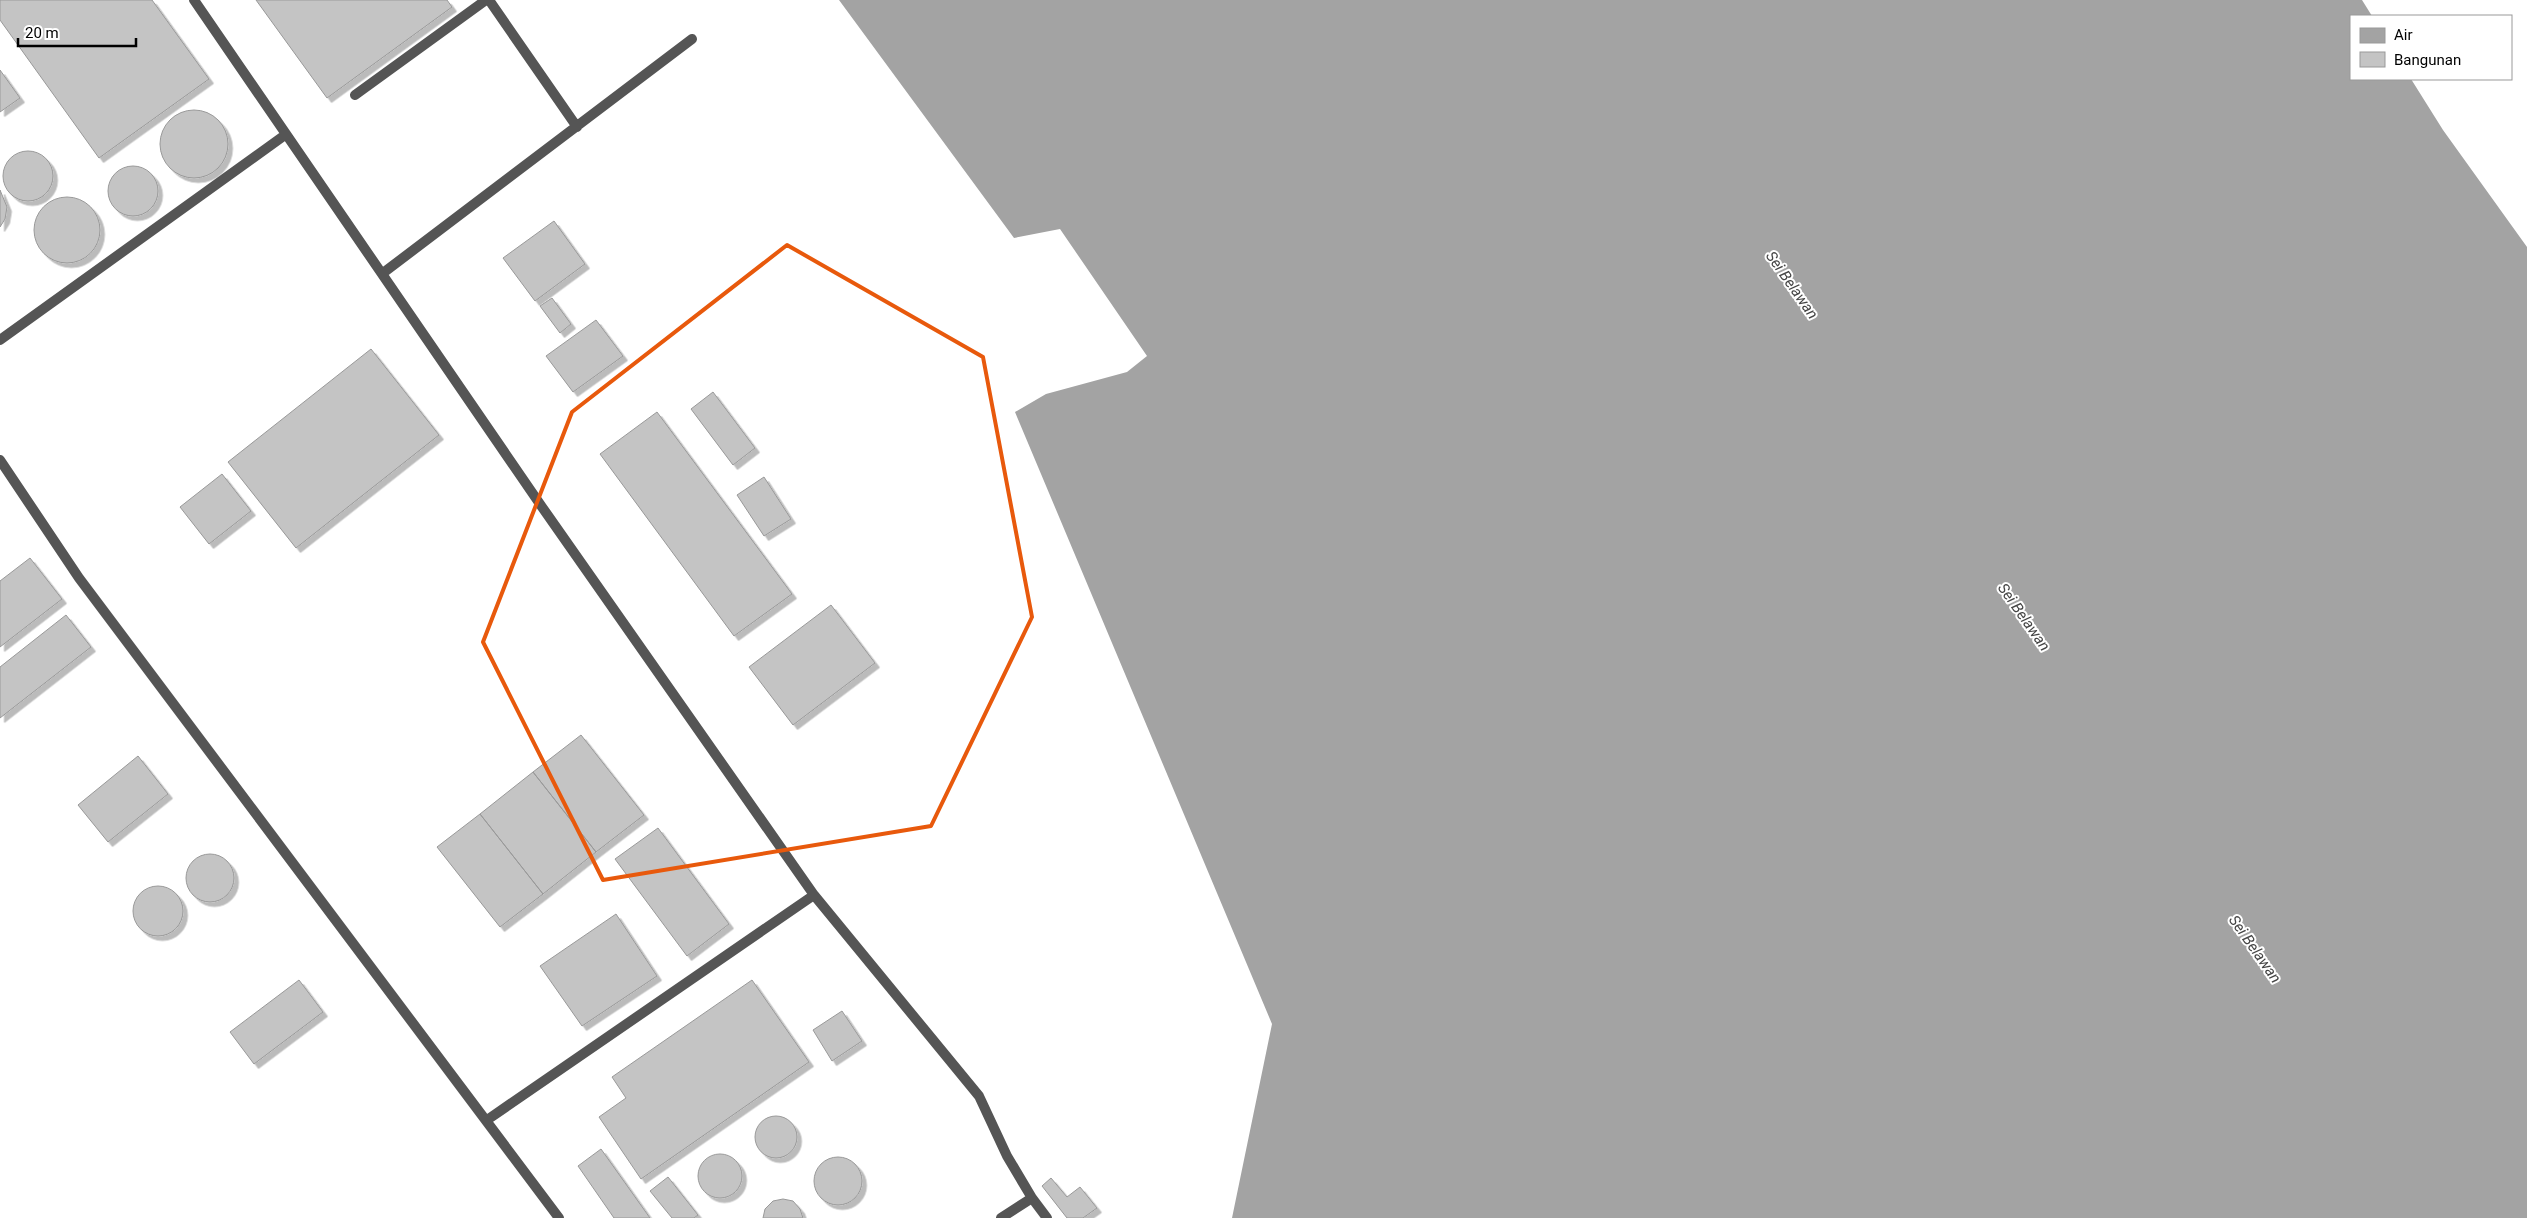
<svg xmlns="http://www.w3.org/2000/svg" width="2527" height="1218" viewBox="0 0 2527 1218" font-family="Roboto,sans-serif">
<defs>
<filter id="shadow"><feDropShadow dx="4.5" dy="4.5" stdDeviation="0" flood-color="#0004"/></filter>
</defs>
<rect width="100%" height="100%" fill="#fff"/>
<!-- water -->
<path fill="#a3a3a3" d="M 839,0 L 2362,0 L 2372,16 L 2351,16 L 2351,79 L 2411,79 L 2443,130 L 2527,247 L 2527,1218 L 1232,1218 L 1272,1024 L 1015,412 L 1046,394 L 1127,372 L 1147,356 L 1060,229 L 1014,238 Z"/>
<!-- building -->
<path fill="#c4c4c4" stroke="#999" filter="url(#shadow)" d="M 0,0 L 152,0 L 209,79 L 99,158 L 0,20 Z
M 256,0 L 447,0 L 452,7 L 327,98 Z
M 0,70 L 20,98 L 0,112 Z
M160 144a34 34 0 1 1 68 0a34 34 0 1 1-68 0Z
M3 176a25 25 0 1 1 50 0a25 25 0 1 1-50 0Z
M108 191a25 25 0 1 1 50 0a25 25 0 1 1-50 0Z
M 0,190 L 7,207 L 5,219 L 0,227 Z
M34 230a33 33 0 1 1 66 0a33 33 0 1 1-66 0Z
M 554,221 L 585,264 L 535,301 L 503,258 Z
M 552,298 L 571,324 L 560,333 L 540,306 Z
M 596,320 L 623,356 L 573,392 L 546,356 Z
M 371,349 L 439,435 L 296,548 L 228,462 Z
M 713,392 L 755,448 L 733,465 L 691,409 Z
M 657,412 L 792,594 L 734,636 L 600,454 Z
M 222,474 L 251,511 L 209,544 L 180,507 Z
M 764,477 L 791,519 L 764,536 L 737,495 Z
M 30,558 L 62,599 L 0,647 L 0,581 Z
M 831,605 L 875,663 L 793,725 L 749,667 Z
M 66,615 L 91,647 L 0,718 L 0,667 Z
M 581,735 L 644,815 L 596,852 L 533,772 Z
M 138,756 L 168,794 L 108,842 L 78,805 Z
M 533,772 L 596,852 L 543,894 L 480,814 Z
M 480,814 L 543,894 L 500,927 L 437,847 Z
M 658,828 L 729,924 L 687,956 L 615,859 Z
M186 878a24 24 0 1 1 48 0a24 24 0 1 1-48 0Z
M133 911a25 25 0 1 1 50 0a25 25 0 1 1-50 0Z
M 616,914 L 657,976 L 582,1026 L 540,966 Z
M 299,980 L 323,1012 L 254,1064 L 230,1032 Z
M 752,980 L 809,1062 L 641,1179 L 599,1117 L 626,1098 L 612,1077 Z
M 842,1011 L 862,1041 L 832,1061 L 813,1030 Z
M755 1137a21 21 0 1 1 42 0a21 21 0 1 1-42 0Z
M 601,1149 L 650,1218 L 614,1218 L 578,1166 Z
M698 1176a22 22 0 1 1 44 0a22 22 0 1 1-44 0Z
M814 1181a24 24 0 1 1 48 0a24 24 0 1 1-48 0Z
M 668,1177 L 698,1215 L 694,1218 L 672,1218 L 650,1191 Z
M 1051,1178 L 1067,1197 L 1080,1187 L 1097,1208 L 1083,1218 L 1067,1218 L 1042,1186 Z
M 783,1199 L 793,1201 L 800,1209 L 803,1218 L 763,1218 L 765,1209 L 773,1201 Z"/>
<g fill="none" stroke-linecap="round" stroke-linejoin="round">
<!-- lane -->
<path stroke="#555" stroke-width="10" d="M 194,0 L 542,507 L 814,895 L 979,1096 L 1007,1156 L 1032,1198 L 1001,1218
M 489,0 L 577,127
M 355,95 L 486,0
M 383,273 L 692,39
M 0,340 L 285,135
M 0,460 L 79,578 L 559,1218
M 487,1120 L 814,895
M 1032,1198 L 1047,1218"/>
</g>
<!-- marked area -->
<path fill="none" stroke="#e8590c" stroke-width="4" stroke-linejoin="round" d="M 787,245 L 983,357 L 1032,617 L 931,826 L 603,880 L 483,642 L 572,412 Z"/>
<g text-anchor="middle" dominant-baseline="central" stroke-width="4" stroke-linejoin="round" paint-order="stroke">
<!-- water labels -->
<g font-size="15" font-style="italic" fill="#444" stroke="#fff">
<text transform="translate(1792 285) rotate(55)">Sei Belawan</text>
<text transform="translate(2024 617) rotate(55)">Sei Belawan</text>
<text transform="translate(2255 949) rotate(55)">Sei Belawan</text>
</g>
</g>
<!-- legend -->
<rect x="2350" y="15" width="162" height="65" fill="#ffffff" stroke="#999999"/>
<rect x="2360" y="28" width="25" height="15" fill="#a3a3a3" stroke="#999999"/>
<text x="2394" y="40" font-size="15" fill="#000000">Air</text>
<rect x="2360" y="52" width="25" height="15" fill="#c4c4c4" stroke="#999999"/>
<text x="2394" y="65" font-size="15" fill="#000000">Bangunan</text>
<!-- scale -->
<path d="M18 38v8h118v-8" fill="none" stroke="#000000" stroke-width="2.5"/>
<text x="25" y="38" font-size="15" fill="#000000" stroke="#ffffff" stroke-width="4" paint-order="stroke">20 m</text>
</svg>
